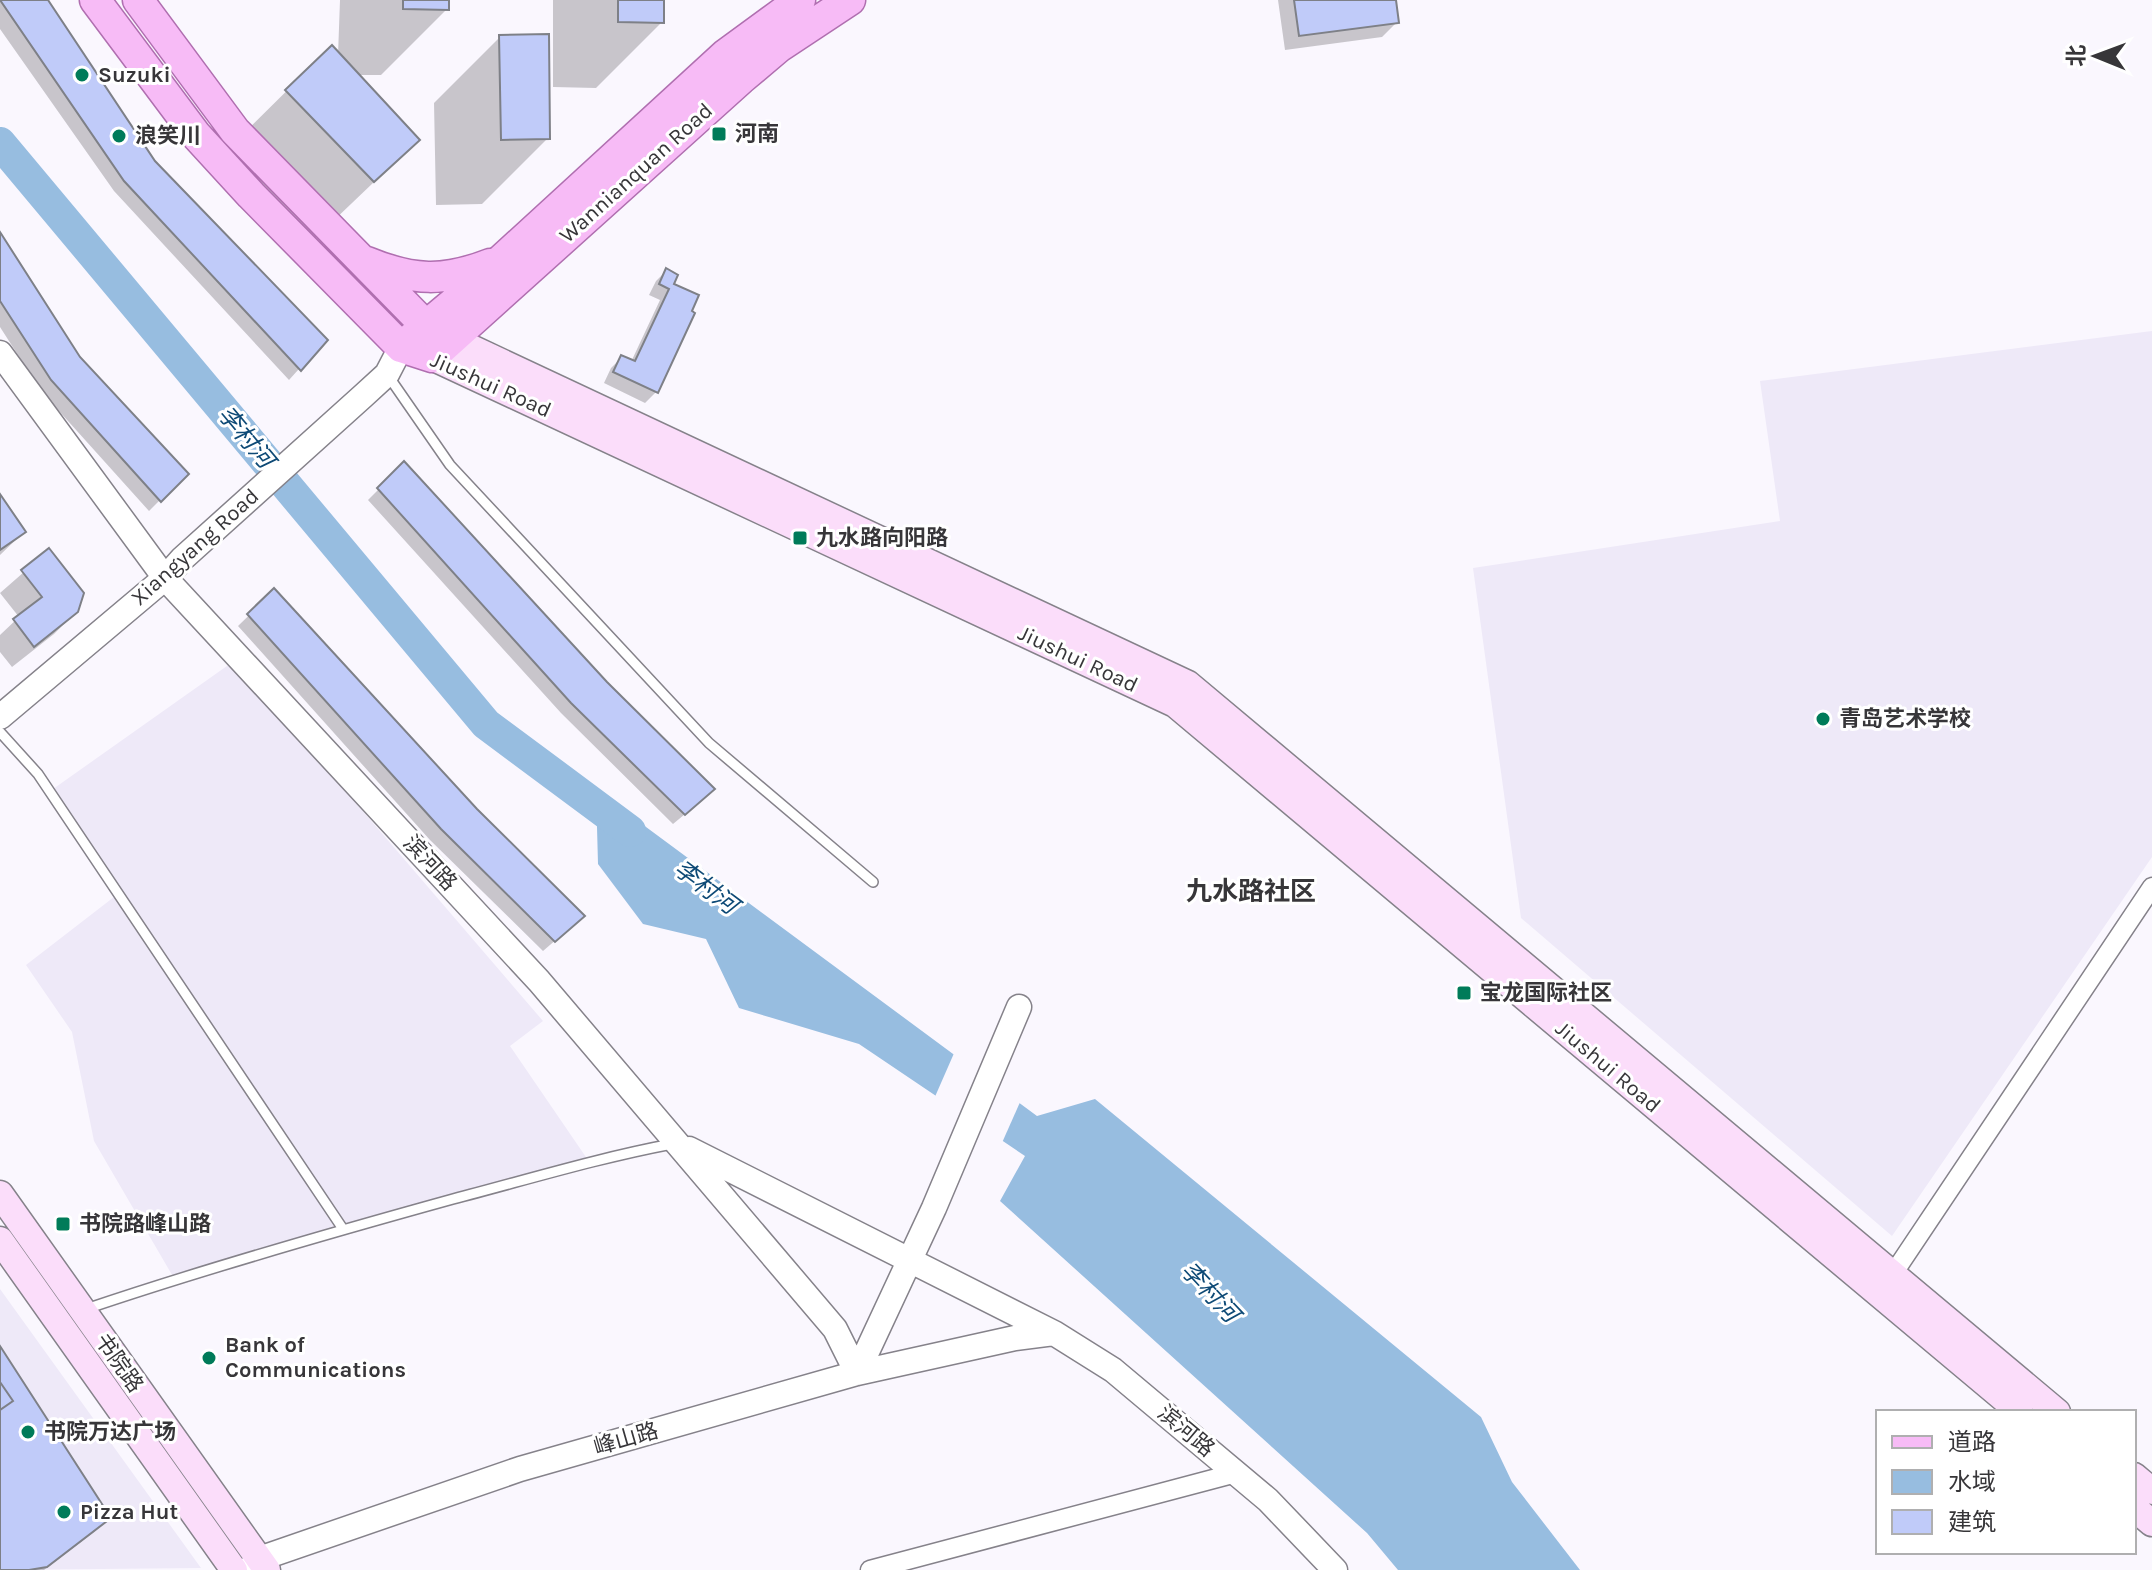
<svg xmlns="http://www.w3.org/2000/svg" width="2152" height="1570" viewBox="0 0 2152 1570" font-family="Karla,'Noto Sans SC',sans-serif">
<rect width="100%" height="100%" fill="#faf7fe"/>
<!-- built -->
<path fill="#eee9f8" d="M 2152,331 L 2152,857 L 1892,1236 L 1521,918 L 1473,568 L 1780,521 L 1760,381 Z
M 234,661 L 543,1021 L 510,1046 L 590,1163 L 175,1280 L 94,1141 L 72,1032 L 26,965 L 114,897 L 46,794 Z
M 0,1289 L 201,1568 L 0,1570 Z"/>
<!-- water -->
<path fill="#97bde0" d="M 596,790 L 1037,1116 L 1095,1099 L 1481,1417 L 1512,1482 L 1580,1570 L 1398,1570 L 1367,1533 L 1000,1201 L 1025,1156 L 859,1044 L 739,1008 L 706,939 L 643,924 L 598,864 Z"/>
<!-- pier -->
<path fill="#faf7fe" d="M 955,1051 L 1021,1100 L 1001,1145 L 934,1099 Z"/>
<!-- shadow -->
<path fill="#0003" d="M 0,0 L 45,0 L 153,162 L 325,340 L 289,380 L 114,191 L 0,29 Z
M 340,0 L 447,0 L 447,9 L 381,75 L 357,75 L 418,140 L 307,246 L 220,157 L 331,47 L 338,55 Z
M 553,0 L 662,0 L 662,22 L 596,88 L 553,87 Z
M 1278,0 L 1394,0 L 1397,22 L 1382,37 L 1285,50 Z
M 500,37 L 548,138 L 482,204 L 436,205 L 434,103 Z
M 0,236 L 79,358 L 186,474 L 149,511 L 41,391 L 0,327 Z
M 666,271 L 671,284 L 689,312 L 693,314 L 656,392 L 645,403 L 604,383 L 611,368 L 622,357 L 631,362 L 660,300 L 649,295 L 656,281 Z
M 404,464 L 605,684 L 702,800 L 673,824 L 561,713 L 368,500 Z
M 0,497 L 24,532 L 0,555 Z
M 48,551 L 77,611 L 54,634 L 12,667 L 0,652 L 0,635 L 19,617 L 0,593 Z
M 274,591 L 572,926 L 543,951 L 430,840 L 238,626 Z
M 0,1349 L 108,1517 L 94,1532 L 44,1570 L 0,1570 Z"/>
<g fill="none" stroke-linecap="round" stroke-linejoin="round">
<!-- river -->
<path stroke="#97bde0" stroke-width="32" d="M 0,143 L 486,724 L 630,831"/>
</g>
<!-- building -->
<path fill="#c0cbf9" stroke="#7e8087" stroke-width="2" d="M 0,0 L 48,0 L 155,161 L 328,340 L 301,371 L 124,181 Z
M 403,0 L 449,0 L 449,10 L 403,9 Z
M 618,0 L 664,0 L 664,23 L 618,22 Z
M 1294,0 L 1396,0 L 1399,23 L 1299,36 Z
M 549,34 L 550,139 L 501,140 L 499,35 Z
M 332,45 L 420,140 L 374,182 L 285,90 Z
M 0,232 L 80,357 L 189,474 L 161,502 L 51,380 L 0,301 Z
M 666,268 L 678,275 L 674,284 L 699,295 L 692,311 L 695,313 L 658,393 L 613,372 L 621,355 L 635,361 L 669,289 L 659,284 Z
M 404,461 L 607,682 L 715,789 L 685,815 L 571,703 L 377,488 Z
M 0,494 L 26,532 L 0,550 Z
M 49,548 L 84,593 L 78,612 L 34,647 L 13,619 L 42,597 L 21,570 Z
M 274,588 L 477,809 L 585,916 L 555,942 L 441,829 L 247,614 Z
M 0,1346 L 111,1518 L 47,1567 L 29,1570 L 0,1570 Z
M 0,1382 L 13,1401 L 0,1410 Z"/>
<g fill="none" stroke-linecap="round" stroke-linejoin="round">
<defs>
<path id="service" d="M 389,377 L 450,465 L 709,743 L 873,882
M 0,732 L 38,774 L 343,1229
M 86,1309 C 207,1268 330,1233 453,1199 C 526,1180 598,1158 672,1144"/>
<path id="minor" d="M 1893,1274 L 2152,887
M 870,1570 L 1236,1473"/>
<path id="tertiary" d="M 0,353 L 165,578 L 539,981 L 835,1329 L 857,1373
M 0,717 L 165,578 L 182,559 L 363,396 L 387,374 L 401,347
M 689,1149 L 1054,1333
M 857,1373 L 934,1208 L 1019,1007
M 248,1570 L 259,1559 L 520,1469 L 857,1373 L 1015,1338 L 1054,1333 L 1113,1370 L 1268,1500 L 1335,1570"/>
<path id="secondary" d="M 452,339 L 1188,684 L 2057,1412
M 432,357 L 1175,704 L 2020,1412
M 0,1194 L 267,1570
M 0,1240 L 234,1570
M 2134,1476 L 2152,1491
M 2134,1508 L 2152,1523"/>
<path id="primary" d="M 95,0 L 196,135 L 251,195 L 401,347 L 432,357 L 741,79 L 779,47 L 850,0
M 138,0 L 235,131 L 426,326 L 442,334
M 367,262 C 413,281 444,282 490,264
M 401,347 L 463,295 L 726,54 L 800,0"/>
</defs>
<!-- service casing -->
<use href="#service" stroke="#85828a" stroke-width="12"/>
<!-- minor casing -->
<use href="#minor" stroke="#85828a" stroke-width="21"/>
<!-- tertiary casing -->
<use href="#tertiary" stroke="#85828a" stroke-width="27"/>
<!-- secondary casing -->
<use href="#secondary" stroke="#85828a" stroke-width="29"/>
<!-- primary casing -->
<use href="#primary" stroke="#b06fb0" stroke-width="33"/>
<!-- service -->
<use href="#service" stroke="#fff" stroke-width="9"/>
<!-- minor -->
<use href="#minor" stroke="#fff" stroke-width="18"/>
<!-- tertiary -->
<use href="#tertiary" stroke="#fff" stroke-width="24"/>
<!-- secondary -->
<use href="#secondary" stroke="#fbddfa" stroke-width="26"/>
<!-- primary -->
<use href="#primary" stroke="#f7bbf6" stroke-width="30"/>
</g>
<!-- markers -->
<g fill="#007b59" stroke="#fff" stroke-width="3">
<circle cx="82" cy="75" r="8"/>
<rect x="711" y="126" width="16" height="16" rx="4"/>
<circle cx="119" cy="136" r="8"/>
<rect x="792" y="530" width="16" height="16" rx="4"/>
<circle cx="1823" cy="719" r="8"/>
<rect x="1456" y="985" width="16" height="16" rx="4"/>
<rect x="55" y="1216" width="16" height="16" rx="4"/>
<circle cx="209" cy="1358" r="8"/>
<circle cx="28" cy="1432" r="8"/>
<circle cx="64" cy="1512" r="8"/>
</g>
<g text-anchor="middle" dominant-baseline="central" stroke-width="6" stroke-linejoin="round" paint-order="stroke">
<!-- poi labels -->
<g font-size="22" font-weight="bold" fill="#373639" stroke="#fff" text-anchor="start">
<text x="98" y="75">Suzuki</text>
<text x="735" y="134">河南</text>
<text x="135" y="136">浪笑川</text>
<text x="816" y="538">九水路向阳路</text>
<text x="1839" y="719">青岛艺术学校</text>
<text x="1480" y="993">宝龙国际社区</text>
<text x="79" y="1224">书院路峰山路</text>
<text x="225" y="1345">Bank of<tspan x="225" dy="25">Communications</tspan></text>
<text x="44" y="1432">书院万达广场</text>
<text x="80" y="1512">Pizza Hut</text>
</g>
<!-- street labels -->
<g font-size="22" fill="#373639" stroke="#fff">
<text transform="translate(636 173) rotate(-42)">Wannianquan Road</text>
<text transform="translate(491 385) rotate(24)">Jiushui Road</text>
<text transform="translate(195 547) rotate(-42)">Xiangyang Road</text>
<text transform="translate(1078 659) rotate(25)">Jiushui Road</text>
<text transform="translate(430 863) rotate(47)">滨河路</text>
<text transform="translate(1608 1067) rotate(40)">Jiushui Road</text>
<text transform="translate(119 1363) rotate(55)">书院路</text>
<text transform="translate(1186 1431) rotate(40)">滨河路</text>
<text transform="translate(626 1439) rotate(-16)">峰山路</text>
</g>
<!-- water labels -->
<g font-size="24" font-style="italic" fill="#0e4a76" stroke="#fff">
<text transform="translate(246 437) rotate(50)">李村河</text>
<text transform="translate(706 887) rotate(37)">李村河</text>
<text transform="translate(1210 1292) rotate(47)">李村河</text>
</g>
<!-- quarter labels -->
<g font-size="26" font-weight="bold" fill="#373639" stroke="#fff">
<text x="1251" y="891">九水路社区</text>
</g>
</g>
<!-- legend -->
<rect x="1876" y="1410" width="260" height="144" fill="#ffffff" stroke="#afafb0" stroke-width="2"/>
<rect x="1892" y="1436" width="40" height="12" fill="#f7bbf6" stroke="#afafb0" stroke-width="2"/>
<text x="1948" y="1450" font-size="24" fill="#373639">道路</text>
<rect x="1892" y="1470" width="40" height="24" fill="#97bde0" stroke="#afafb0" stroke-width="2"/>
<text x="1948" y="1490" font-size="24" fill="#373639">水域</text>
<rect x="1892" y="1510" width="40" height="24" fill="#c0cbf9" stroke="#afafb0" stroke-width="2"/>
<text x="1948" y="1530" font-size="24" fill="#373639">建筑</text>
<!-- north arrow -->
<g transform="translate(2096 56) rotate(271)" stroke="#ffffff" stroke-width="6" paint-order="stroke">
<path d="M0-6L14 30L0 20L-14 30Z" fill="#373639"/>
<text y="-12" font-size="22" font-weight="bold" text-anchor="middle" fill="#373639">北</text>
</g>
</svg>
